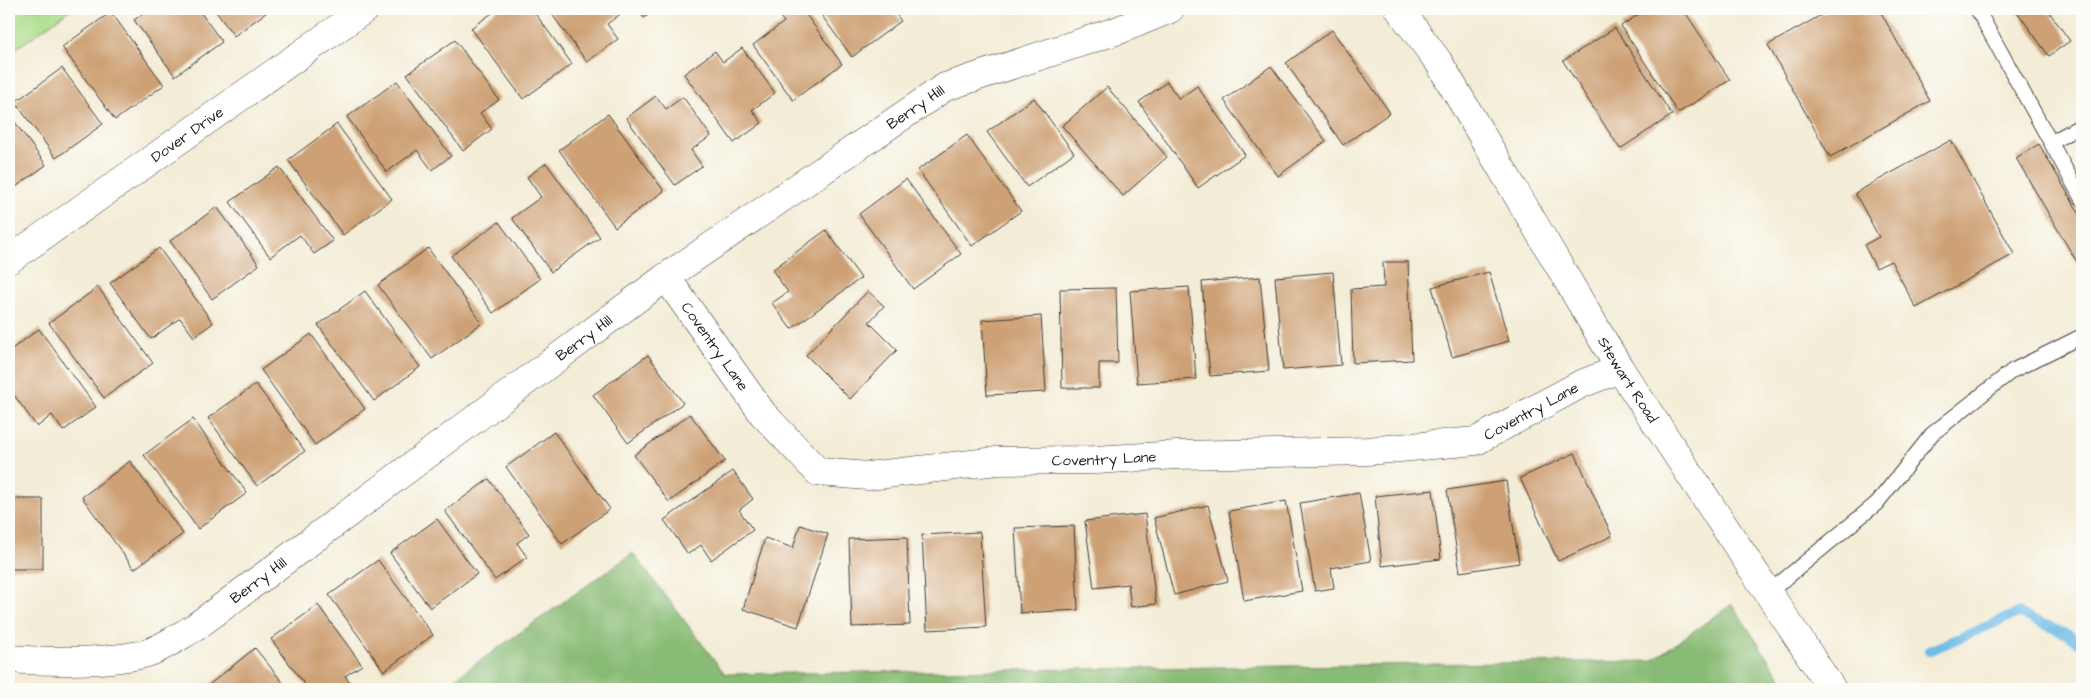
<svg xmlns="http://www.w3.org/2000/svg" width="2091" height="698" viewBox="0 0 2091 698" font-family="'Architects Daughter',sans-serif">
<rect width="100%" height="100%" fill="#fdfcf7"/>
<filter id="ink" filterUnits="userSpaceOnUse"><feTurbulence type="fractalNoise" baseFrequency=".02" numOctaves="2"/><feDisplacementMap in="SourceGraphic" scale="10" xChannelSelector="R" yChannelSelector="G"/><feConvolveMatrix kernelMatrix="1 2 1 2 8 2 1 2 1" color-interpolation-filters="sRGB"/></filter>
<filter id="wash" filterUnits="userSpaceOnUse"><feTurbulence type="fractalNoise" baseFrequency=".0096" numOctaves="4" result="noise"/><feDisplacementMap in="SourceGraphic" scale="20" xChannelSelector="R" yChannelSelector="G"/><feGaussianBlur stdDeviation="1.12" result="paint"/><feColorMatrix in="noise" values="0 0 0 0 0 0 0 0 0 0 0 0 0 0 0 0 0 1.4 0 .05"/><feComposite in="paint" operator="in"/></filter>
<g filter="url(#wash)">
<rect width="100%" height="100%" fill="#f3ecd6"/>
<!-- green -->
<path fill="#abdb89" stroke="#647c52" d="M 9,9 L 71,9 L 9,54 Z"/>
<!-- forest -->
<path fill="#88bb75" stroke="#526c48" d="M 633,553 L 725,674 L 1651,661 L 1732,604 L 1788,689 L 440,689 Z"/>
<g fill="none" stroke-linecap="round" stroke-linejoin="round">
<!-- stream -->
<path stroke="#6ebce8" stroke-width="10" d="M 1929,651 L 2018,613 L 2069,635 L 2082,646"/>
</g>
<g id="blocks">
<!-- building -->
<path fill="#cda075" d="M 149,9 L 198,9 L 222,42 L 175,76 L 134,20 Z
M 214,9 L 271,9 L 234,36 Z
M 498,9 L 532,9 L 572,64 L 523,99 L 471,28 Z
M 548,9 L 621,9 L 623,12 L 607,24 L 618,39 L 587,62 Z
M 638,9 L 656,9 L 644,18 Z
M 774,9 L 802,9 L 842,64 L 793,100 L 753,45 L 784,22 Z
M 817,9 L 892,9 L 901,21 L 852,57 Z
M 1647,9 L 1683,9 L 1730,80 L 1678,113 L 1621,26 Z
M 1832,9 L 1879,9 L 1930,101 L 1830,157 L 1768,45 Z
M 2015,9 L 2047,9 L 2070,41 L 2049,56 Z
M 111,12 L 164,85 L 115,120 L 62,47 Z
M 1615,28 L 1672,115 L 1620,149 L 1563,61 Z
M 1332,30 L 1390,113 L 1343,145 L 1286,63 Z
M 455,40 L 499,100 L 480,113 L 492,129 L 463,151 L 407,74 Z
M 742,48 L 775,93 L 752,110 L 762,123 L 734,143 L 684,74 L 715,51 L 723,62 Z
M 1271,66 L 1326,141 L 1278,176 L 1224,100 Z
M 62,68 L 103,124 L 56,158 L 15,102 Z
M 397,81 L 451,156 L 432,170 L 417,150 L 387,172 L 347,117 Z
M 1167,82 L 1179,99 L 1197,86 L 1245,155 L 1198,188 L 1139,102 Z
M 1107,87 L 1167,157 L 1123,196 L 1062,126 Z
M 656,96 L 666,109 L 683,97 L 711,136 L 691,150 L 702,166 L 675,185 L 626,118 Z
M 1034,98 L 1074,153 L 1027,187 L 987,132 Z
M 9,114 L 46,165 L 9,192 Z
M 608,114 L 664,191 L 615,227 L 559,150 Z
M 337,124 L 392,199 L 343,235 L 288,160 Z
M 967,135 L 1021,211 L 972,246 L 918,170 Z
M 1951,140 L 2014,254 L 1916,308 L 1891,261 L 1876,268 L 1864,245 L 1879,237 L 1855,193 Z
M 2039,144 L 2082,218 L 2082,271 L 2016,158 Z
M 546,163 L 600,237 L 551,272 L 512,218 L 541,197 L 527,177 Z
M 279,167 L 333,241 L 314,254 L 300,235 L 270,257 L 230,202 Z
M 906,179 L 961,254 L 913,289 L 859,214 Z
M 217,207 L 259,265 L 212,299 L 170,241 Z
M 499,222 L 540,279 L 493,313 L 451,256 Z
M 826,230 L 861,278 L 791,329 L 772,303 L 788,292 L 772,270 Z
M 159,248 L 213,323 L 194,337 L 180,318 L 151,339 L 110,283 Z
M 428,248 L 482,323 L 432,359 L 378,285 Z
M 1383,262 L 1408,262 L 1412,360 L 1353,363 L 1351,289 L 1384,287 Z
M 1333,272 L 1341,365 L 1283,370 L 1275,277 Z
M 1489,272 L 1509,341 L 1452,357 L 1432,287 Z
M 1260,277 L 1269,371 L 1210,376 L 1202,282 Z
M 98,287 L 153,363 L 104,398 L 49,323 Z
M 1189,287 L 1196,379 L 1137,383 L 1130,291 Z
M 1116,288 L 1118,363 L 1099,363 L 1099,388 L 1062,388 L 1060,289 Z
M 365,291 L 420,367 L 374,401 L 318,325 Z
M 868,291 L 884,306 L 869,322 L 897,350 L 850,399 L 806,355 Z
M 1041,316 L 1046,392 L 987,395 L 982,320 Z
M 39,329 L 96,407 L 63,431 L 52,415 L 37,427 L 9,388 L 9,351 Z
M 311,334 L 365,409 L 315,445 L 261,370 Z
M 648,355 L 683,403 L 628,443 L 593,395 Z
M 256,384 L 305,451 L 257,486 L 208,418 Z
M 690,414 L 725,461 L 669,502 L 634,455 Z
M 193,419 L 247,493 L 198,529 L 144,455 Z
M 554,432 L 610,509 L 562,544 L 506,467 Z
M 1575,453 L 1612,536 L 1558,561 L 1520,478 Z
M 130,461 L 183,534 L 134,569 L 82,497 Z
M 733,471 L 753,499 L 739,510 L 753,530 L 711,560 L 701,545 L 688,554 L 664,520 Z
M 489,479 L 529,534 L 517,543 L 527,557 L 495,580 L 445,511 Z
M 1506,481 L 1519,563 L 1460,572 L 1447,490 Z
M 1433,490 L 1441,559 L 1382,566 L 1375,496 Z
M 1359,493 L 1371,561 L 1331,568 L 1334,588 L 1315,591 L 1300,503 Z
M 9,499 L 43,499 L 43,569 L 9,569 Z
M 1286,501 L 1302,591 L 1244,601 L 1229,511 Z
M 1208,505 L 1228,581 L 1174,595 L 1154,518 Z
M 1145,514 L 1156,604 L 1131,607 L 1128,584 L 1094,588 L 1085,521 Z
M 437,519 L 477,574 L 430,608 L 390,553 Z
M 800,525 L 828,534 L 798,627 L 743,609 L 765,538 L 793,548 Z
M 1074,526 L 1078,610 L 1020,613 L 1015,528 Z
M 980,532 L 986,627 L 927,630 L 922,535 Z
M 907,537 L 910,625 L 852,627 L 849,539 Z
M 378,560 L 433,635 L 384,671 L 329,595 Z
M 318,605 L 362,665 L 345,676 L 355,689 L 308,689 L 271,639 Z
M 255,648 L 288,689 L 213,689 L 210,684 Z"/>
</g>
</g>
<g filter="url(#ink)">
<use href="#blocks" fill-opacity="0" stroke="#3c3b38" stroke-width="1"/>
<g fill="none" stroke-linecap="round" stroke-linejoin="round">
<defs>
<path id="service" d="M 1977,9 L 2082,199
M 2052,142 L 2082,125
M 1768,593 L 1877,503 L 1932,434 L 2012,371 L 2082,336"/>
<g id="minor">
<path id="s1" d="M 9,260 L 365,9"/>
<path id="s2" d="M 666,277 L 763,414 L 818,472 L 868,476 L 997,461 L 1094,460 L 1178,455 L 1367,451 L 1476,441 L 1581,384 L 1620,369"/>
<path id="s3" d="M 9,659 C 46,662 111,663 147,653 C 163,648 180,636 194,628 L 666,277 L 945,87 L 1119,30 L 1170,9"/>
</g>
<g id="tertiary">
<path id="s4" d="M 1399,9 L 1438,61 L 1620,369 L 1832,689"/>
</g>
</defs>
<!-- service casing -->
<use href="#service" stroke="#3c3b38" stroke-width="16"/>
<!-- minor casing -->
<use href="#minor" stroke="#3c3b38" stroke-width="29"/>
<!-- tertiary casing -->
<use href="#tertiary" stroke="#3c3b38" stroke-width="29"/>
<!-- service -->
<use href="#service" stroke="#fff" stroke-width="14"/>
<!-- minor -->
<use href="#minor" stroke="#fff" stroke-width="28"/>
<!-- tertiary -->
<use href="#tertiary" stroke="#fff" stroke-width="28"/>
</g>
</g>
<g text-anchor="middle" dominant-baseline="central" stroke-width="4" stroke-linejoin="round" paint-order="stroke">
<!-- street labels -->
<g font-size="15" fill="#1c1c1c" stroke="#fdfcf7">
<text stroke="none"><textPath href="#s3" startOffset="1082">Berry Hill</textPath></text>
<text stroke="none"><textPath href="#s1" startOffset="218">Dover Drive</textPath></text>
<text stroke="none"><textPath href="#s3" startOffset="678">Berry Hill</textPath></text>
<text stroke="none"><textPath href="#s2" startOffset="85">Coventry Lane</textPath></text>
<text stroke="none"><textPath href="#s4" startOffset="436">Stewart Road</textPath></text>
<text stroke="none"><textPath href="#s2" startOffset="970">Coventry Lane</textPath></text>
<text stroke="none"><textPath href="#s2" startOffset="535">Coventry Lane</textPath></text>
<text stroke="none"><textPath href="#s3" startOffset="272">Berry Hill</textPath></text>
</g>
</g>
<!-- margin -->
<rect width="2091" height="698" fill="none" stroke="#fdfcf7" stroke-width="30"/>
</svg>
